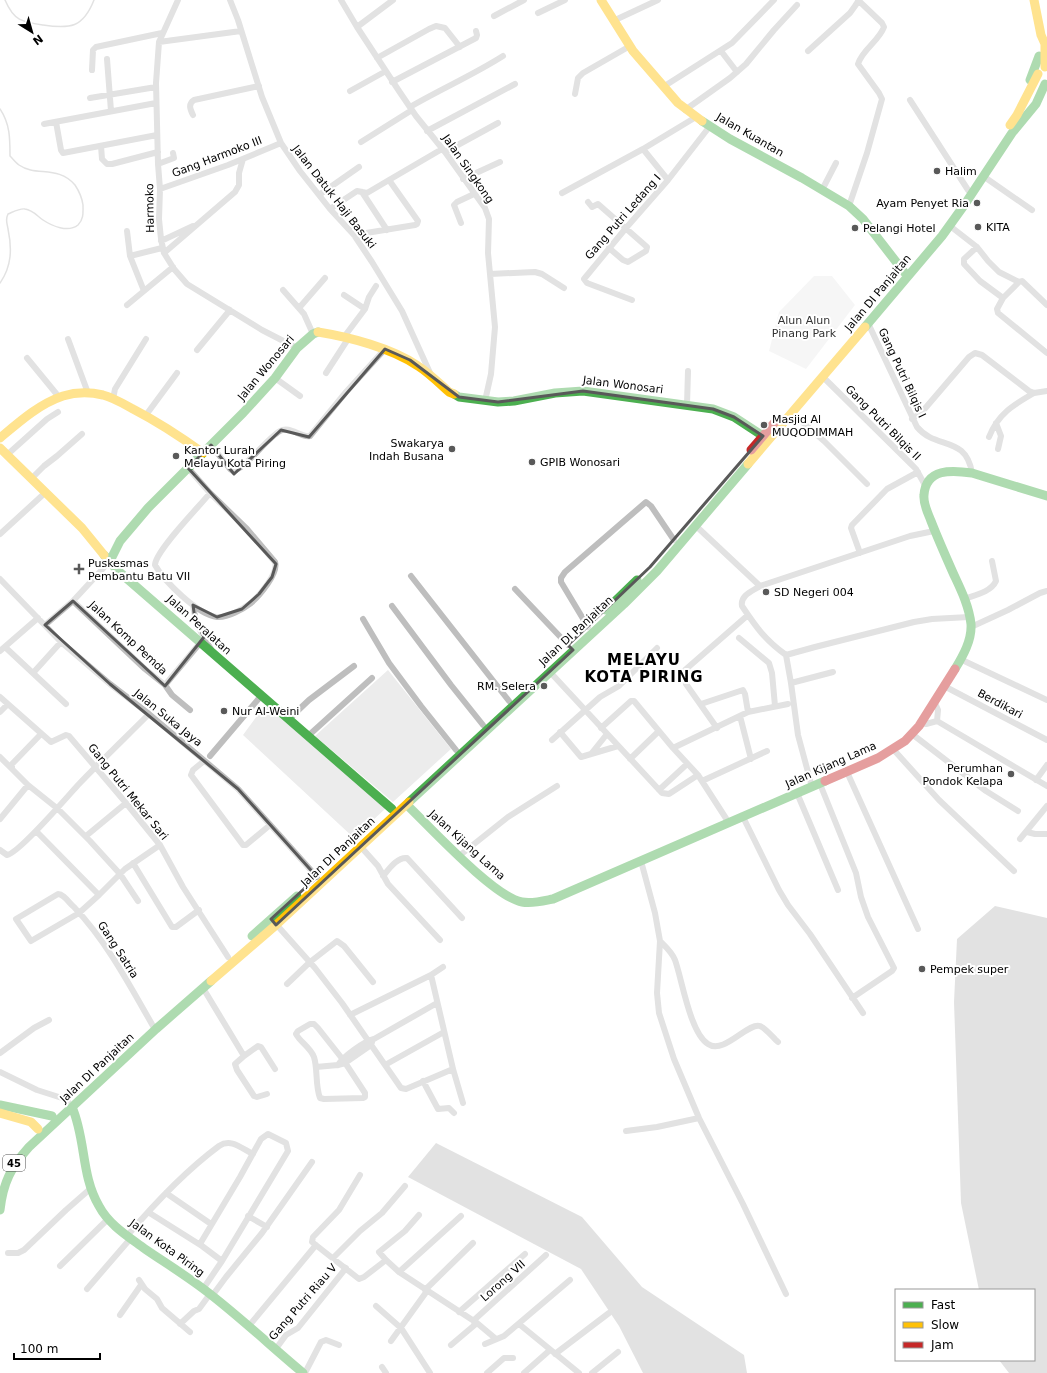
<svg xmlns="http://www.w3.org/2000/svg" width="1047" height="1373" viewBox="0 0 1047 1373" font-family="'DejaVu Sans',sans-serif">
<rect width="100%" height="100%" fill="#fff"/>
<!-- green -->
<path fill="#ececec" d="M 814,276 L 832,276 L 855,305 L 806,369 L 769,351 L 779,312 Z
M 388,670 L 451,749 L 393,802 L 315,736 Z
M 265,705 L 386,808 L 354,838 L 243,735 Z"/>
<!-- water -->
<path fill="#bfbfbf" d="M 995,906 L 1047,918 L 1047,1373 L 1009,1373 L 999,1360 L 1034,1360 L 1034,1290 L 979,1290 L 961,1203 L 954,1002 L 957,939 Z
M 436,1143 L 582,1217 L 642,1287 L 744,1355 L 747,1373 L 643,1373 L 619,1326 L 581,1269 L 408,1177 Z"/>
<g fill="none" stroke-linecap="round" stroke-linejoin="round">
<!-- stream -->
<path stroke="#bfbfbf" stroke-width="1.5" d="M 5,0 C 14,21 22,22 43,25 C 70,29 83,28 94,0
M 0,109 C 10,124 10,138 10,156 C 13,159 16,163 19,165 C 36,177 58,165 75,185 C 79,191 82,198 83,205 C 83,212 84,219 78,225 C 68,233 52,226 43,220 C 37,216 33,210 25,209 C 20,208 13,212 8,214 C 5,220 7,222 8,229 C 12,248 12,266 0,283"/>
<!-- street -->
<path stroke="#bebebe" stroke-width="6" d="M 178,0 L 159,42 L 156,83 L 158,164 L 160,189 L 159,219 L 161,239 L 164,253 L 174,269 L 187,284 L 262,330 L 297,348
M 230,0 L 238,20 L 262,97 L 281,143 L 300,171 L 330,209 L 354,235 L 372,262 L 402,311 L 431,375
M 341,0 L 357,27 L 399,91 L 416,116 L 445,152 L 485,208 L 489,219 L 488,253 L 495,327 L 491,374 L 485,401
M 538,13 L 565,0
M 494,16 L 524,0
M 613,21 L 658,0
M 357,27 L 393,0
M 159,42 L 241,31
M 721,51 L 737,72
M 808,51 L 850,13 L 855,6 L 859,0
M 377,58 L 429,29 L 436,26 L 445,28 L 460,47
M 107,59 L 111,111
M 92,70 L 93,50 L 96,47 L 162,33
M 392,82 L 476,38 L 477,35 L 476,31
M 663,87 L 732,43 L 774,0
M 350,91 L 386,71
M 575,94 L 578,78 L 583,73 L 630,46
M 90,98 L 156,87
M 910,100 L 968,190
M 410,107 C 441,89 473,75 503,56
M 685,110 L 730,78 L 746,64 L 774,30 L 797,5
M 193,115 C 190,109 188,104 194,100 L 259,86
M 56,122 L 61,150 L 63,153 L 157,135
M 44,124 L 156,103
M 427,131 L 515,84
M 361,142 L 412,110
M 101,146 L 102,159 L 107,164 L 112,164 L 158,152
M 643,149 L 668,180
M 445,152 L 498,123
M 158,164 L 174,158 L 173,153
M 983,176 L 1032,210
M 463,179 L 500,162
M 160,189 L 228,165 L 281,143
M 822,190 L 836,163
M 362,192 L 387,230
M 562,193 L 643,149 L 696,117
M 319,195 L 359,167
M 588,202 L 592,207 L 598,204 L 647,247 L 646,251 L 628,262 L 623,260 L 609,248
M 849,206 L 867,153 L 882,99 L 879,93 L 858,64 C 862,50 879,41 884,27 L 882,23 L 858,0
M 330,209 L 357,191 L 367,193 L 389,180
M 461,223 L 454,205 L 457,202 L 474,194
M 950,226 L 977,247 L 988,261 L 999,272 L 1019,282
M 127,231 L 130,256
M 354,235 L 415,225 L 417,224 L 418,221 L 389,180 L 442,149
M 161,241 L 193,226
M 977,247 L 964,259 L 964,264 L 980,281 L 1003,298 L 997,309 L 998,313 L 1047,353
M 164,253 L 235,192 L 239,185 L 239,173 L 243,159
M 490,274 L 535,272 L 542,274 L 564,288
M 283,290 L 304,314 L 313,334
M 144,291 L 130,256 L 162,248
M 344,295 L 365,309
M 1003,298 L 1019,282 L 1022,281 L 1047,305
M 632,300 L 587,283 L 584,279 L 626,228 L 668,180 L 710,126
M 127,305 L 173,267
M 299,308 L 325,278
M 868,323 L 917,427 C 936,450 966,435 972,473
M 344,337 L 365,309 L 369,297 L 376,286
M 68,339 L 88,393
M 197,350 L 230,310
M 27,358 L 59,397
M 326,373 L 348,339
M 823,377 L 910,463 L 916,469 L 926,487
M 275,378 L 300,396
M 113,399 L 115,389 L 146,339
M 687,405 L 688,371
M 792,413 L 824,441 L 867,484
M 146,415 L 177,373
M 912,419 L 922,412 L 969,357 L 975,353 L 982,355 L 1029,391 L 1034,393 L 1047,391
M 996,423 L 1001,436 L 998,449
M 989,437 C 998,414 1013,405 1034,393
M 211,445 L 230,469 L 233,471 C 246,468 266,439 280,431 C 290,425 300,438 310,436 L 346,392 L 385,349
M 8,454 L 47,419 L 58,412
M 188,468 L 210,493 C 200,506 155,551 155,565 C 164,581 198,615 217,617 C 228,618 243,609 251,603 C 259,596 279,573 275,562 L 247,529 L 210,493
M 32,478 L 44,466 L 57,456 L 82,434
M 696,526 L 760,586
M 934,531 L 910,536 L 760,586 C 753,591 740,595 742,606 C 756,627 765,640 786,655 L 815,647 L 914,622 L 932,619 L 969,617
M 0,534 L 46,492
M 860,553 L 851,528 L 852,525 L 887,489 L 918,472
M 411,576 L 509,701
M 0,579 L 61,642 L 110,684 L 149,714 L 238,789 L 317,877
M 515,589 L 568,645
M 964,599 C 975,595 991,592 996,581 L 992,561
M 73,601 L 145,669 L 165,685 L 200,643
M 193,605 C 195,623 202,635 211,649
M 392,606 L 451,685 L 483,725
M 363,619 L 389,663 L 421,706 L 456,750
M 45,625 L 73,601 L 110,561
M 588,627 L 561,582 L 561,578 L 565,572 L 646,502 L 651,506 L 674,540
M 971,627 L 1008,610 L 1040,593 L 1047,591
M 739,638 L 769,663 L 772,673 L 775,706
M 5,647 L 66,704
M 0,651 L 38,618
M 786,655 L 791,683 L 833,672
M 960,659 L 1047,700
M 685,670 L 748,615
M 550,672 L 662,793 L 669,794 L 698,775
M 33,673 L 61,642
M 791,683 L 798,735 L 812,787
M 686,684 L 717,728
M 165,685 L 172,695 L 190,710
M 944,686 L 1047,740
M 0,697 L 51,742 L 66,735 L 69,736 L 126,803 L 160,845 L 183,887 L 228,957
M 701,704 L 743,690 L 745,694 L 748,712
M 0,712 L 8,704
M 740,716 L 751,759
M 289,719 L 309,700 L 354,666
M 937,721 L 1047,786
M 921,723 L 926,724 L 937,721 L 938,710 L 934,701
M 601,728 L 631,701 L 634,701 L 673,748 L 698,775 L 729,823
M 560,732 L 581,757 L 618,746
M 41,734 L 12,764 L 12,769 L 28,785 L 58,809 L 90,841 L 120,874 L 138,901
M 912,734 L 986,791 L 1018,811
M 308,736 L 372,678
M 552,740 L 600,697 L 619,686 L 657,648
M 673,748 L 748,712 L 788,704
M 893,749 L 939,800 L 1014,871
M 591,754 L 607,734
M 210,756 L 261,696
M 0,757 L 11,768
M 630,759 L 659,731
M 204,761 L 193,770 L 191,775 L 243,845 L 246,845 L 270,825
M 847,772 L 918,929
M 1036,780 L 1047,765
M 702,781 L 767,751
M 820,784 L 856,873 L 861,897 L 868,917 L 894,968 L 892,971 L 852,998
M 659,790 L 687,764
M 797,793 L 838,890
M 743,817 L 779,890 L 788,905 L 810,934 L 863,1013
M 0,819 L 28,785
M 36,831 L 99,895
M 1027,832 L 1035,834 L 1047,834
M 86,836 L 126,803
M 1020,839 L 1047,806
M 361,847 L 378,866 L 388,884 L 440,940
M 0,850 L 7,855 C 19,853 67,797 78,785 C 101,761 125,738 149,714
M 459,856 L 508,817 L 557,786
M 641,861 L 655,913 L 660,941 L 657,993 L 659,1013 L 674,1059 L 699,1118 L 743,1204 L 786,1294
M 133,863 L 172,927 L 176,927 L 199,910
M 383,876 C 389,869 397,857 407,858 L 462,918
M 275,923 L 315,968 L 342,1003 L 401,1088 L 406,1089 L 453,1069
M 660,941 C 666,947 672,952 675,960 C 682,979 690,1033 708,1044 C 724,1055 748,1022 760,1026 C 767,1029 773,1038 778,1042
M 431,975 L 443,967
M 287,984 L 310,962 L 337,941 L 344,946 L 373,982
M 203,988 L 244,1056 L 235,1064 L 237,1070 L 254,1096 L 257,1097 L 267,1094
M 350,1015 L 431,975 L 453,1069 L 463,1103
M 310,1024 L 314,1024 L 318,1028 L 344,1061 L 365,1093 L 365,1097 L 363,1098 L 324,1099 L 320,1098 C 315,1085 318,1070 314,1057 C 310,1047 300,1042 296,1034 L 298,1031 Z
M 153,1026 C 129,984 107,942 74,907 C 69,903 64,894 58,894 L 16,919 L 31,941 L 79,913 L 99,895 L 125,869 L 160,845
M 0,1053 L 34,1028 L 49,1020
M 244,1056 L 258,1046 L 261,1047 L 275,1069
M 338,1065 C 344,1056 363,1042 374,1039 L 437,1003
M 385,1065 L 444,1032
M 316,1067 L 338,1065 L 345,1063 L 371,1045 L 372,1042
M 0,1072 L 37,1090 L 62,1098 L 68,1101
M 423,1081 L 438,1109 L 449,1108 L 454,1113
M 626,1131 L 657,1127 L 699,1118
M 360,1175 L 339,1210 L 313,1237 L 312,1242 L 359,1279 L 364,1277 L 386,1260 L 399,1272 L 477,1323 L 496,1339
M 166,1193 L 211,1224
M 148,1212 L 202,1246 L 222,1261
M 248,1216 L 267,1227
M 127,1236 C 155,1203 184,1172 219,1146 C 231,1138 241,1148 253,1154
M 200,1244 L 240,1177 L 261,1139 L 268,1134 L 286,1143 L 288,1151 L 222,1261 L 203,1289
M 8,1253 L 18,1253 L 24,1250 L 66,1210 L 90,1189
M 333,1258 L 360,1231 L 382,1213 L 405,1186
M 386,1260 L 379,1252 L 405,1231 L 419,1215
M 60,1266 L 108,1219
M 399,1272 L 461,1216
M 139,1280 L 145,1289 L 157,1299 L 162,1308 L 190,1332
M 87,1289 L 131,1238
M 425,1290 L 473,1243
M 212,1296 L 226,1277 L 262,1233 L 312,1162
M 376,1306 L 401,1328 L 430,1373
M 459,1312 L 525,1254
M 120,1315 L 141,1285
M 473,1321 L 546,1255
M 180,1324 L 194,1311 L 199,1309 L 210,1294
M 519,1324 L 579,1373
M 248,1327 L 316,1245
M 391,1341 L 427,1291
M 485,1344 L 504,1336 L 570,1280
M 451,1345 L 477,1323
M 275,1350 L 286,1335 L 298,1328 L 346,1268
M 555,1354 L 609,1313
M 382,1367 L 386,1373
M 305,1373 L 321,1342 L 326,1340 L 339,1345
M 487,1373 L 504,1358 L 513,1358
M 524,1373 L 550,1350
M 592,1373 L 618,1352"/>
<!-- fast -->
<path stroke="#4caf50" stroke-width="9" d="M 1030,80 L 1039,56
M 702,121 L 730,139 L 802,178 L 849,206 L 863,219 L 904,272
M 865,327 L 942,236 L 965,204 L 1012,133 L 1036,104 L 1045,84
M 454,394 L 459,397 L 498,402 L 514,401 L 555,393 L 583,391 L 713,409 L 734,417 L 763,436
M 104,555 L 117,570 L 392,809
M 110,561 L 120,541 L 148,508 L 243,413 L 275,378 L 297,348 L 313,334 L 318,332
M 606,610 L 637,580
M 955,669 C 963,656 972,640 971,624 C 969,606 961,590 954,575 C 946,557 938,539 931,521 C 928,513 923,504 924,495 C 926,468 952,470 972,473 L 1047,496
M 409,802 L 624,604 L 657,571 L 748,464
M 407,805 C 430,827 494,897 522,902 C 532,904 543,901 553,899 L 825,781
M 252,936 L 297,896
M 0,1105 L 52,1116
M 72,1107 C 86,1139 81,1176 99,1206 C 109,1225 129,1237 145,1249 C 167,1264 190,1278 210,1294 C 242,1319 272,1347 303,1373
M 0,1210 C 3,1183 11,1167 29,1147 L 156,1029 L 211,981"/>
<!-- slow -->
<path stroke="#ffc107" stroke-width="9" d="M 601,0 L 633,51 L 678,103 L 702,121
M 1034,0 L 1041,35 L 1045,44 L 1045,67
M 1010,125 L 1017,115 L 1038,74
M 318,332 C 349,337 392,348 418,366 C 429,373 439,383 449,392 L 454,394
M 0,438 C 19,422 39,404 63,396 C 76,392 90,392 103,395 C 114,398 124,404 133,409 C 158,422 181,437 203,453
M 0,448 L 82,528 L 104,555
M 748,464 L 865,327
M 211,981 L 276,925 L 409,802
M 0,1113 L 31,1122 L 38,1129"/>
<!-- jam -->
<path stroke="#c62828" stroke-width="9" d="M 751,450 L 775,422
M 825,781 L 878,758 L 905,741 L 919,726 L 955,669"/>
</g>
<!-- marked area -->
<path d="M0 0H1047V1373H0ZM 385,349 L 410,360 L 459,397 L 498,402 L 583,391 L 713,409 L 734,417 L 763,436 L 650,567 L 568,645 L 573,650 L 276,925 L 271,919 L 317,877 L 238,789 L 110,684 L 45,625 L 73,601 L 165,686 L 204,637 L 195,620 L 193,605 L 217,617 L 242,609 L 259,594 L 272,577 L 276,564 L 188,468 L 211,445 L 234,474 L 281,430 L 309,437 Z" fill="#fff" fill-opacity=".55" fill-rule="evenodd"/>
<path fill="none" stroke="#595959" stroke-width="3" stroke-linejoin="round" d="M 385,349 L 410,360 L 459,397 L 498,402 L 583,391 L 713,409 L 734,417 L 763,436 L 650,567 L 568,645 L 573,650 L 276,925 L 271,919 L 317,877 L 238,789 L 110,684 L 45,625 L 73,601 L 165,686 L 204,637 L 195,620 L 193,605 L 217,617 L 242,609 L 259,594 L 272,577 L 276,564 L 188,468 L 211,445 L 234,474 L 281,430 L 309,437 Z"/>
<!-- markers -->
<g fill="#595959" stroke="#fff" stroke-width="1.5">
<circle cx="937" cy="171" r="4"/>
<circle cx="977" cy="203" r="4"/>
<circle cx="978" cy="227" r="4"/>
<circle cx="855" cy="228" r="4"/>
<circle cx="764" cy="425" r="4"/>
<circle cx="452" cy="449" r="4"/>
<circle cx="176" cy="456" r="4"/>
<circle cx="532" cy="462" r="4"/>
<path d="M77 563h4v4h4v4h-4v4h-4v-4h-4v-4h4z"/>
<circle cx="766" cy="592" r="4"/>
<circle cx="544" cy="686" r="4"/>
<circle cx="224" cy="711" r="4"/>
<circle cx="1011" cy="774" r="4"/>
<circle cx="922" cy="969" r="4"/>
</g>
<g text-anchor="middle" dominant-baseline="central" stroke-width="4" stroke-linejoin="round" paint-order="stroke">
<!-- shield labels -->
<rect fill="#fff" stroke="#4c4c4c" stroke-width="1" x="3" y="1155" width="22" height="16" rx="3"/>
<g font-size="10" font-weight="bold" fill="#000">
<text x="14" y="1163">45</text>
</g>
<!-- street labels -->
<g font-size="11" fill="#000" stroke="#fff">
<text transform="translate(750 135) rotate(30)">Jalan Kuantan</text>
<text transform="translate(217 157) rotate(-21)">Gang Harmoko III</text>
<text transform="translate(468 169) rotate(55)">Jalan Singkong</text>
<text transform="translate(334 197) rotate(52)">Jalan Datuk Haji Basuki</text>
<text transform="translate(150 208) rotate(-91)">Harmoko</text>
<text transform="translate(623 217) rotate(-49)">Gang Putri Ledang I</text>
<text transform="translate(878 293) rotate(-50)">Jalan DI Panjaitan</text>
<text transform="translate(266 368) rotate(-50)">Jalan Wonosari</text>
<text transform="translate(902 373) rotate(65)">Gang Putri Bilqis I</text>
<text transform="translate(623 385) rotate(7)">Jalan Wonosari</text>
<text transform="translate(883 423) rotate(45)">Gang Putri Bilqis II</text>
<text transform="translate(199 625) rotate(42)">Jalan Peralatan</text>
<text transform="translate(576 631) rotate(-43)">Jalan DI Panjaitan</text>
<text transform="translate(128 638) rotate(43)">Jalan Komp Pemda</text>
<text transform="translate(1000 704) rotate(28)">Berdikari</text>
<text transform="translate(168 718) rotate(39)">Jalan Suka Jaya</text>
<text transform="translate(831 765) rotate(-24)">Jalan Kijang Lama</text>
<text transform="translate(128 792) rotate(51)">Gang Putri Mekar Sari</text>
<text transform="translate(467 845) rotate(42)">Jalan Kijang Lama</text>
<text transform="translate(338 852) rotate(-43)">Jalan DI Panjaitan</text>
<text transform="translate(118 950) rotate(57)">Gang Satria</text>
<text transform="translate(97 1068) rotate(-43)">Jalan DI Panjaitan</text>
<text transform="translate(167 1248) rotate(36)">Jalan Kota Piring</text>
<text transform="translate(503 1281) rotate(-42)">Lorong VII</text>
<text transform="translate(303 1302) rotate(-49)">Gang Putri Riau V</text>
</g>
<!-- poi labels -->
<g font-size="11" fill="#000" stroke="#fff" text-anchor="start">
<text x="945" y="171">Halim</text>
<text x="969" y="203" text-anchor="end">Ayam Penyet Ria</text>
<text x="986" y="227">KITA</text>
<text x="863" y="228">Pelangi Hotel</text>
<text x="772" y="419">Masjid Al<tspan x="772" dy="13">MUQODIMMAH</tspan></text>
<text x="444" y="443" text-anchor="end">Swakarya<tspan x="444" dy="13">Indah Busana</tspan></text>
<text x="184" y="450">Kantor Lurah<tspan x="184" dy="13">Melayu Kota Piring</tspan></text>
<text x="540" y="462">GPIB Wonosari</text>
<text x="88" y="563">Puskesmas<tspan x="88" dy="13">Pembantu Batu VII</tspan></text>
<text x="774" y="592">SD Negeri 004</text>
<text x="536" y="686" text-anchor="end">RM. Selera</text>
<text x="232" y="711">Nur Al-Weini</text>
<text x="1003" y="768" text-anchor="end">Perumhan<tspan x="1003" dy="13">Pondok Kelapa</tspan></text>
<text x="930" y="969">Pempek super</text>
</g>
<!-- park labels -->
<g font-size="11" fill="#333" stroke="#fff">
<text x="804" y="320">Alun Alun<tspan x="804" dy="13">Pinang Park</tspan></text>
</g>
<!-- district labels -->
<g font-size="15" font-weight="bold" letter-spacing="1" fill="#000" stroke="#fff">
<text x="644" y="660">MELAYU<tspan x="644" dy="17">KOTA PIRING</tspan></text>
</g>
</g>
<!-- legend -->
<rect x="895" y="1289" width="140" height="72" fill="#ffffff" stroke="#999999"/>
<rect x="903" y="1302" width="20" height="6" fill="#4caf50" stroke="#999999"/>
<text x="931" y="1309" font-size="12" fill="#000000">Fast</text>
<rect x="903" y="1322" width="20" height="6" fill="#ffc107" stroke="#999999"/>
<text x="931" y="1329" font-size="12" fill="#000000">Slow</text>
<rect x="903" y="1342" width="20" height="6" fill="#c62828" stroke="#999999"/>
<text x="931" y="1349" font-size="12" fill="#000000">Jam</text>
<!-- north arrow -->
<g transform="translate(32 32) rotate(143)" stroke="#ffffff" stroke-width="3" paint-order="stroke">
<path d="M0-3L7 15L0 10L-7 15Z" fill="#000000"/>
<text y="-6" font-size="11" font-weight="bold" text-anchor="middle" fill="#000000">N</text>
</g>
<!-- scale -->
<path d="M14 1353v6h86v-6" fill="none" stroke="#000000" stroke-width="2"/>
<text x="20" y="1353" font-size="12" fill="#000000" stroke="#ffffff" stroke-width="3" paint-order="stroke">100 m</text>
</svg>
